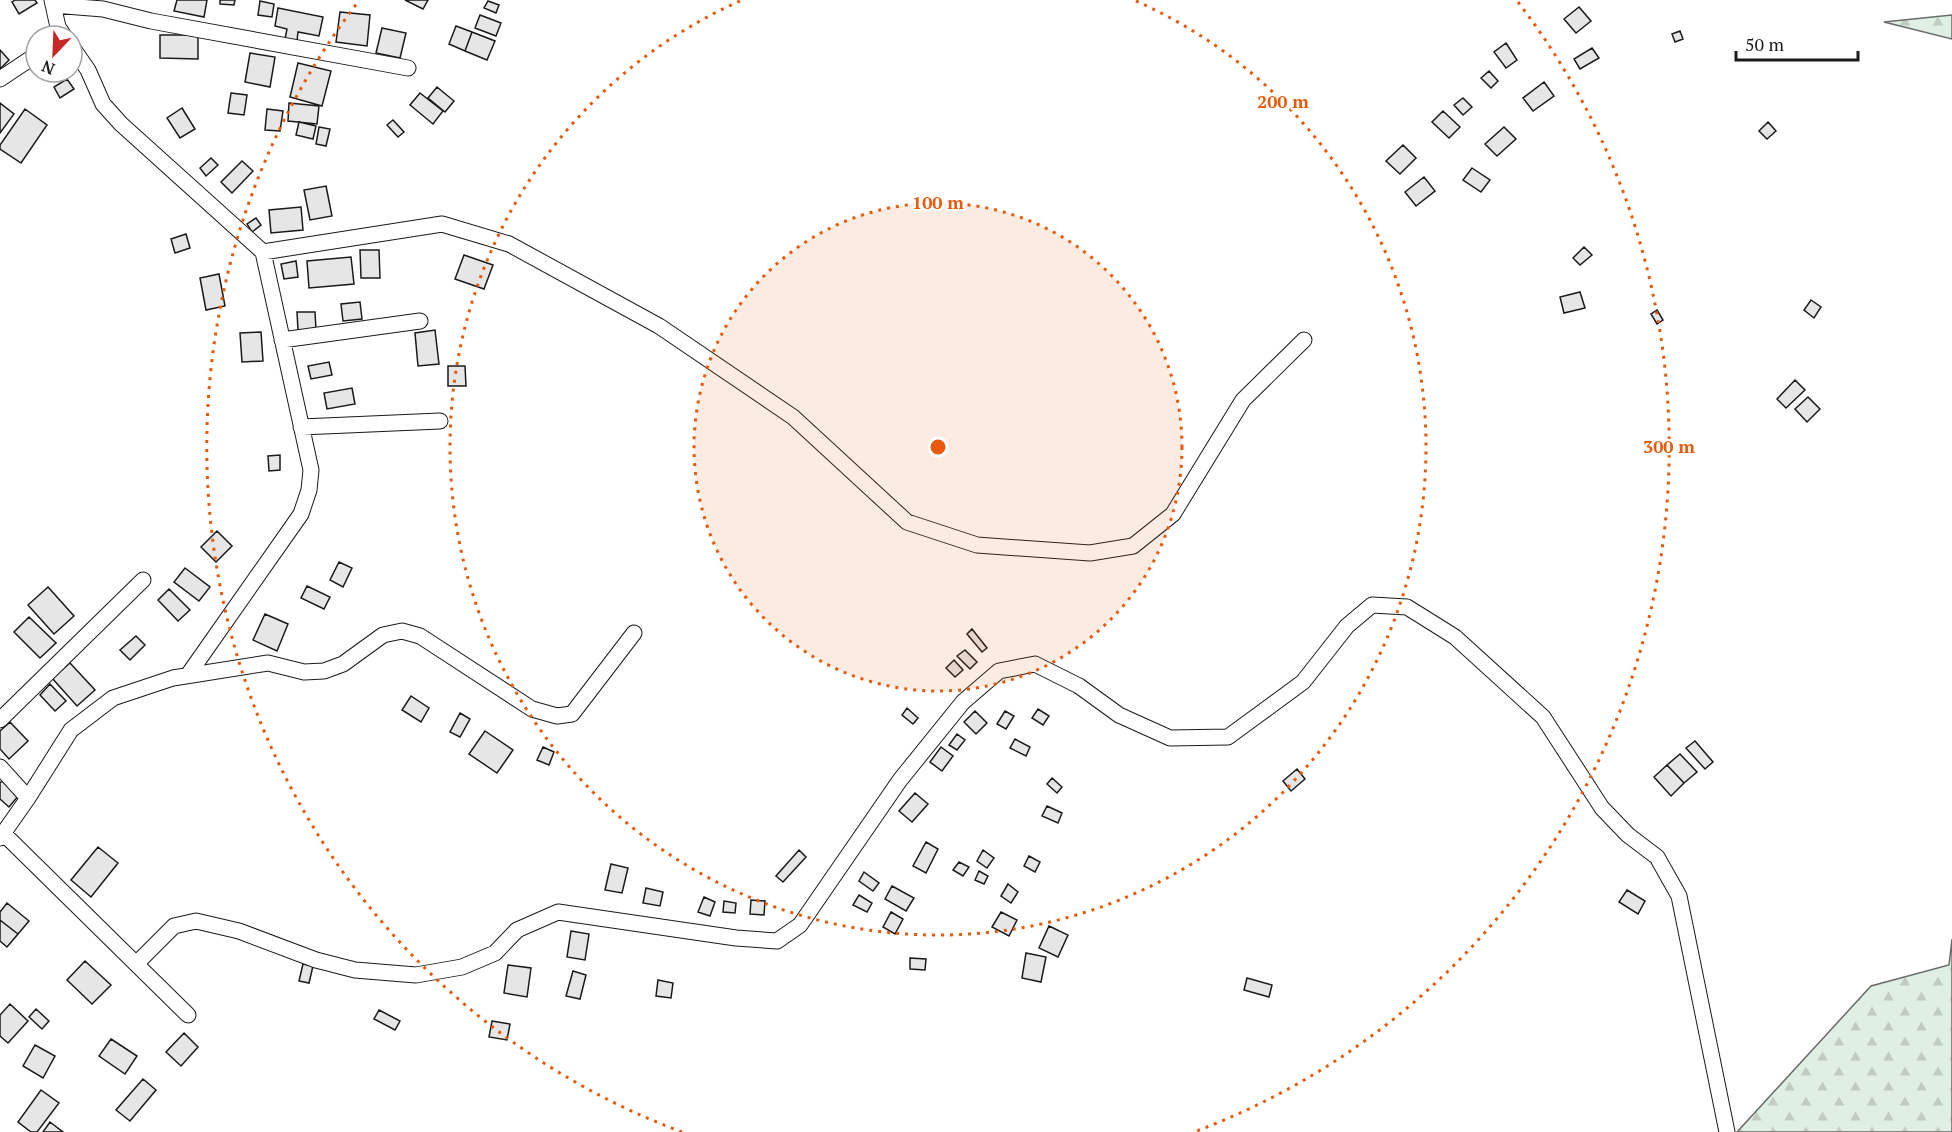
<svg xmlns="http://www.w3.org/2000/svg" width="1952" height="1132" viewBox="0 0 1952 1132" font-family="'PT Serif',serif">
<defs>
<pattern id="forest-firs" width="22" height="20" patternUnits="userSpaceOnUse" patternTransform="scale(1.5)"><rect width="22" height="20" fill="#e0efe3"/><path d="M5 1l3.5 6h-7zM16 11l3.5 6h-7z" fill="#c0ccc2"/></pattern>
</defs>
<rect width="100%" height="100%" fill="#fff"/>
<!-- forest -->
<path fill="url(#forest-firs)" stroke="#6a6a6a" stroke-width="1.5" d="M 1952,15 L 1952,39 L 1884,22 Z
M 1952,939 L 1952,1132 L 1737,1132 L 1871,986 L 1949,965 Z"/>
<!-- building -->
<path fill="#e6e6e6" stroke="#1a1a1a" stroke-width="1.5" d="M 15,0 L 35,0 L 37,3 L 19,14 L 12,2 Z
M 177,0 L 207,0 L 204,17 L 174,11 Z
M 220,0 L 235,0 L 234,5 L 220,4 Z
M 405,0 L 428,0 L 423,9 Z
M 260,1 L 274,4 L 272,17 L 258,15 Z
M 488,1 L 499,5 L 496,13 L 484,8 Z
M 1579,7 L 1591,21 L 1576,33 L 1564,19 Z
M 278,8 L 323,17 L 319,36 L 298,32 L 297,41 L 285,39 L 287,29 L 275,26 Z
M 340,12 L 370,15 L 367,46 L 336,42 Z
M 480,15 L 501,23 L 496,36 L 475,28 Z
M 456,26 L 472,32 L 465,51 L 449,44 Z
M 382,28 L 406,33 L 400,58 L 376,53 Z
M 1680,31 L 1683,39 L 1675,42 L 1672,34 Z
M 472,32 L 495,41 L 487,60 L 465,51 Z
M 160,35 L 198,35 L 198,59 L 160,58 Z
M 1506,43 L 1517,60 L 1506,68 L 1494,52 Z
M 1592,48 L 1599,58 L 1580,69 L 1574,59 Z
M 0,50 L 9,60 L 0,69 Z
M 250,53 L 275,57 L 270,87 L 245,82 Z
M 298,63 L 331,71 L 322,106 L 290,97 Z
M 1489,71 L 1498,81 L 1491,88 L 1481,78 Z
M 67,79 L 74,89 L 60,98 L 54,87 Z
M 1544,82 L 1554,96 L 1533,111 L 1523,98 Z
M 437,87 L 454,101 L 445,112 L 428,98 Z
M 231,93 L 247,95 L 244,115 L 228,113 Z
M 420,93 L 443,111 L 433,124 L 410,105 Z
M 1463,98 L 1472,107 L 1463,115 L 1454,105 Z
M 0,103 L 14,114 L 0,133 Z
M 289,103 L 319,106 L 317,124 L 288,121 Z
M 182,108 L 195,129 L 180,138 L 167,118 Z
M 25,109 L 47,125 L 21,163 L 0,149 L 0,145 Z
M 267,109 L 283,111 L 280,131 L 265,130 Z
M 1443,111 L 1460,127 L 1449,138 L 1432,122 Z
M 393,120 L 404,132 L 398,137 L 387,125 Z
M 299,122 L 316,126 L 313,139 L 296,135 Z
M 1768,122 L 1776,131 L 1767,139 L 1759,131 Z
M 319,127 L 330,129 L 326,146 L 316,144 Z
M 1504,127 L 1516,139 L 1497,156 L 1485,144 Z
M 1403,145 L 1416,158 L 1400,174 L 1386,161 Z
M 211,158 L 218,165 L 206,176 L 200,168 Z
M 242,161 L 253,171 L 232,193 L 221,182 Z
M 1472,168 L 1490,180 L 1481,192 L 1463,180 Z
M 1424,177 L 1435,191 L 1416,206 L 1405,192 Z
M 326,186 L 332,216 L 310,220 L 304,190 Z
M 301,207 L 303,230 L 271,233 L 269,210 Z
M 256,218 L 261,225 L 252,232 L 247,224 Z
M 186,234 L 190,248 L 175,253 L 171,239 Z
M 1584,247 L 1592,255 L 1580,265 L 1573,258 Z
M 360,250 L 379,250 L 380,278 L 361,278 Z
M 464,255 L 493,265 L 484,289 L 455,279 Z
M 351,257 L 354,284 L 309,288 L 307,261 Z
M 296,261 L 298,277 L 284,279 L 281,264 Z
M 219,274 L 225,306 L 206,310 L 200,278 Z
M 1580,292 L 1585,308 L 1564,313 L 1560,297 Z
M 1811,300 L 1821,307 L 1814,318 L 1804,310 Z
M 360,302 L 362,319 L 343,321 L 341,304 Z
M 1657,310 L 1663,320 L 1657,324 L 1651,314 Z
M 297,312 L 315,312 L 316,330 L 298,330 Z
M 435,330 L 439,364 L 418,366 L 415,333 Z
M 261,332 L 263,361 L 242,362 L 240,333 Z
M 329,362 L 332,375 L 311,379 L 308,366 Z
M 448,366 L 465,366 L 466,386 L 448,386 Z
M 1795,380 L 1805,390 L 1786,408 L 1777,399 Z
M 352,388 L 355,404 L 327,409 L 324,393 Z
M 1808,397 L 1820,409 L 1807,422 L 1795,409 Z
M 280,455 L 280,470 L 269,471 L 268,456 Z
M 217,531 L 232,546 L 216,562 L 201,547 Z
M 339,562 L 352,568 L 343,587 L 330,580 Z
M 185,568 L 210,587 L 199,601 L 174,582 Z
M 307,586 L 330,597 L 324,609 L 301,598 Z
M 48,587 L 74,616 L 54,634 L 28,605 Z
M 169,589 L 190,610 L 178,621 L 158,600 Z
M 265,614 L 288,624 L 277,651 L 253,640 Z
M 29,617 L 56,643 L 40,658 L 14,632 Z
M 972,629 L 987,648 L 982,652 L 967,634 Z
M 136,636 L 145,645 L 130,660 L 120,650 Z
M 965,650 L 977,662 L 970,669 L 957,656 Z
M 954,660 L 963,670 L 955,677 L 946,668 Z
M 70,663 L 95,690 L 77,706 L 52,678 Z
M 50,684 L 66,701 L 55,711 L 40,695 Z
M 411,696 L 429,708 L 421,722 L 402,710 Z
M 907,708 L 918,718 L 913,724 L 902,715 Z
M 1038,709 L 1049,716 L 1043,725 L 1032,718 Z
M 975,711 L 987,723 L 976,734 L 964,722 Z
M 1005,711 L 1014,716 L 1006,729 L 997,724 Z
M 460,713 L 470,719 L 460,737 L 450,732 Z
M 10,722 L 28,741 L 9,759 L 0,749 L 0,731 Z
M 485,731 L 513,750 L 497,773 L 469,754 Z
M 957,734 L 965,740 L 957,750 L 949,745 Z
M 1015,739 L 1030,747 L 1026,756 L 1010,748 Z
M 1695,741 L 1713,762 L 1705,769 L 1686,748 Z
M 543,747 L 554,752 L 549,765 L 537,760 Z
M 941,747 L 953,756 L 942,771 L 930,762 Z
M 1680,754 L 1697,772 L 1684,783 L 1667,765 Z
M 1667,765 L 1684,783 L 1671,796 L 1654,777 Z
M 1297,769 L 1305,779 L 1291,791 L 1283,781 Z
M 1052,778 L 1062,787 L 1057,793 L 1047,784 Z
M 2,781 L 19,795 L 9,807 L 0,799 L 0,783 Z
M 915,793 L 928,804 L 912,822 L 899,811 Z
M 1047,806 L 1062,813 L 1058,823 L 1042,816 Z
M 926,842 L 938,849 L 926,873 L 913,866 Z
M 98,847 L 118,863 L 91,897 L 71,880 Z
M 799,850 L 806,857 L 783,882 L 776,876 Z
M 983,850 L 994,858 L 987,868 L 977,861 Z
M 1029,856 L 1040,862 L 1035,872 L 1024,866 Z
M 959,862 L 969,867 L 963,876 L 953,870 Z
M 611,864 L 628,868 L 622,893 L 605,890 Z
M 979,871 L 988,876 L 984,884 L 975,880 Z
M 864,872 L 879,883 L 873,891 L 859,881 Z
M 1008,884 L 1018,892 L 1011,903 L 1001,896 Z
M 892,886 L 914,898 L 906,911 L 885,899 Z
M 646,888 L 663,892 L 660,906 L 643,903 Z
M 1627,890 L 1645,901 L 1638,914 L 1619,902 Z
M 859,895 L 872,903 L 867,912 L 853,905 Z
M 704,897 L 715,902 L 710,916 L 698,912 Z
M 751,900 L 765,901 L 764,915 L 750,914 Z
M 724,901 L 736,903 L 735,913 L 723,912 Z
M 7,903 L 29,921 L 18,934 L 0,920 L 0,912 Z
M 891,912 L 903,919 L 895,934 L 883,927 Z
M 1001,912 L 1017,920 L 1009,936 L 992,927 Z
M 0,920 L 18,934 L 7,947 L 0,941 Z
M 1049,926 L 1068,935 L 1058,957 L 1039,948 Z
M 571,931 L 589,934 L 585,960 L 567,957 Z
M 1026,953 L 1046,957 L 1041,982 L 1022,978 Z
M 910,958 L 926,959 L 925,970 L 910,969 Z
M 85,961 L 111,985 L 92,1004 L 67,980 Z
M 303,964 L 313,966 L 309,983 L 299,981 Z
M 508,965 L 531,968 L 527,997 L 504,993 Z
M 573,971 L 586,975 L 580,999 L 566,996 Z
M 1247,978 L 1272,985 L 1269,997 L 1244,990 Z
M 658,980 L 673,983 L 671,998 L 656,996 Z
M 10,1004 L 28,1021 L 8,1043 L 0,1036 L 0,1015 Z
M 36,1009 L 49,1021 L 42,1029 L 29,1017 Z
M 379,1010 L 400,1021 L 395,1030 L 374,1019 Z
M 492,1021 L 510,1024 L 507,1040 L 489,1037 Z
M 184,1033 L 198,1047 L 181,1066 L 166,1052 Z
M 111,1039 L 137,1056 L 125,1074 L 99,1056 Z
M 35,1045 L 55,1056 L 43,1078 L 23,1066 Z
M 143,1079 L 156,1090 L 130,1121 L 116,1110 Z
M 41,1090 L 59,1103 L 37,1132 L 31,1132 L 18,1122 Z
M 50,1122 L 63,1132 L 43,1132 Z"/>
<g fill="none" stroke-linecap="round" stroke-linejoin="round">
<defs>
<path id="minor" d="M 52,0 L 58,27 L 64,36
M 53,5 L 103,9 L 151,21 L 408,68
M 72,47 L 88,70 L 103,104 L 121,124 L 263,252 L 311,470 L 309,490 L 301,514 L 188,675
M 0,79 L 36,55
M 263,252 L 442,224 L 509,244 L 659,326 L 793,417 L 907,522 L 977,545 L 1090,553 L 1133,546 L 1173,514 L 1243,400 L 1304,340
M 282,340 L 420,321
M 301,427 L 440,421
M 0,720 L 143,580
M 0,767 L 28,798
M 4,834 L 188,1015
M 0,838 L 28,798 L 71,730 L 113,698 L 173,678 L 268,663 L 304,672 L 324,671 L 343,664 L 383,635 L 402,631 L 420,636 L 532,709 L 557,716 L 572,714 L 634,633
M 136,964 L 174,926 L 196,921 L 239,931 L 316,960 L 355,970 L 416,975 L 462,967 L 495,953 L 517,930 L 558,912 L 736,938 L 777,941 L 800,925 L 900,780 L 963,702 L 999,671 L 1035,664 L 1079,686 L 1119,715 L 1170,738 L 1228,737 L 1303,682 L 1347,626 L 1372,605 L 1407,607 L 1455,637 L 1543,717 L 1602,808 L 1628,835 L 1657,857 L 1679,896 L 1727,1132"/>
</defs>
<!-- minor casing -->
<use href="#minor" stroke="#1a1a1a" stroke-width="17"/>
<!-- minor -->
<use href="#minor" stroke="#fff" stroke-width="15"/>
</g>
<!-- distance rings -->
<circle cx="938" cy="447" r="244" fill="#e8590c" fill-opacity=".12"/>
<g fill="none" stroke="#e8590c" stroke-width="3" stroke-dasharray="3 6">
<circle cx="938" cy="447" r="244"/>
<path d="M1136 1A488 488 0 1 1 740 1"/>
<path d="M682 1132A731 731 0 0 1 358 2M1518 2A731 731 0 0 1 1194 1132"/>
</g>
<circle cx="938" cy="447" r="9" fill="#e8590c" stroke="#fff" stroke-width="3"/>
<g font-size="18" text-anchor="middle" font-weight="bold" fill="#e8590c" stroke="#fff" stroke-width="4.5" stroke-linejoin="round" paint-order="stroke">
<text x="1283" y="108">200 m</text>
<text x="938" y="209">100 m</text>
<text x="1669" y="453">300 m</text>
</g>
<!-- north arrow -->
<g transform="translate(54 54) rotate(203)"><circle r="28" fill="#ffffff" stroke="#a3a3a3" stroke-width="1.5"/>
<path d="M0-4.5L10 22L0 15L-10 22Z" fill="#c62828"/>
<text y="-9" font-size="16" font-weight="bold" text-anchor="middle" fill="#1a1a1a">N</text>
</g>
<!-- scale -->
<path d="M1736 51v9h122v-9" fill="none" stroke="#1a1a1a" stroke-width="3"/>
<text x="1745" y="51" font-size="18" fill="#1a1a1a" stroke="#ffffff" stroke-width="4.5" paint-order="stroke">50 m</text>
</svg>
